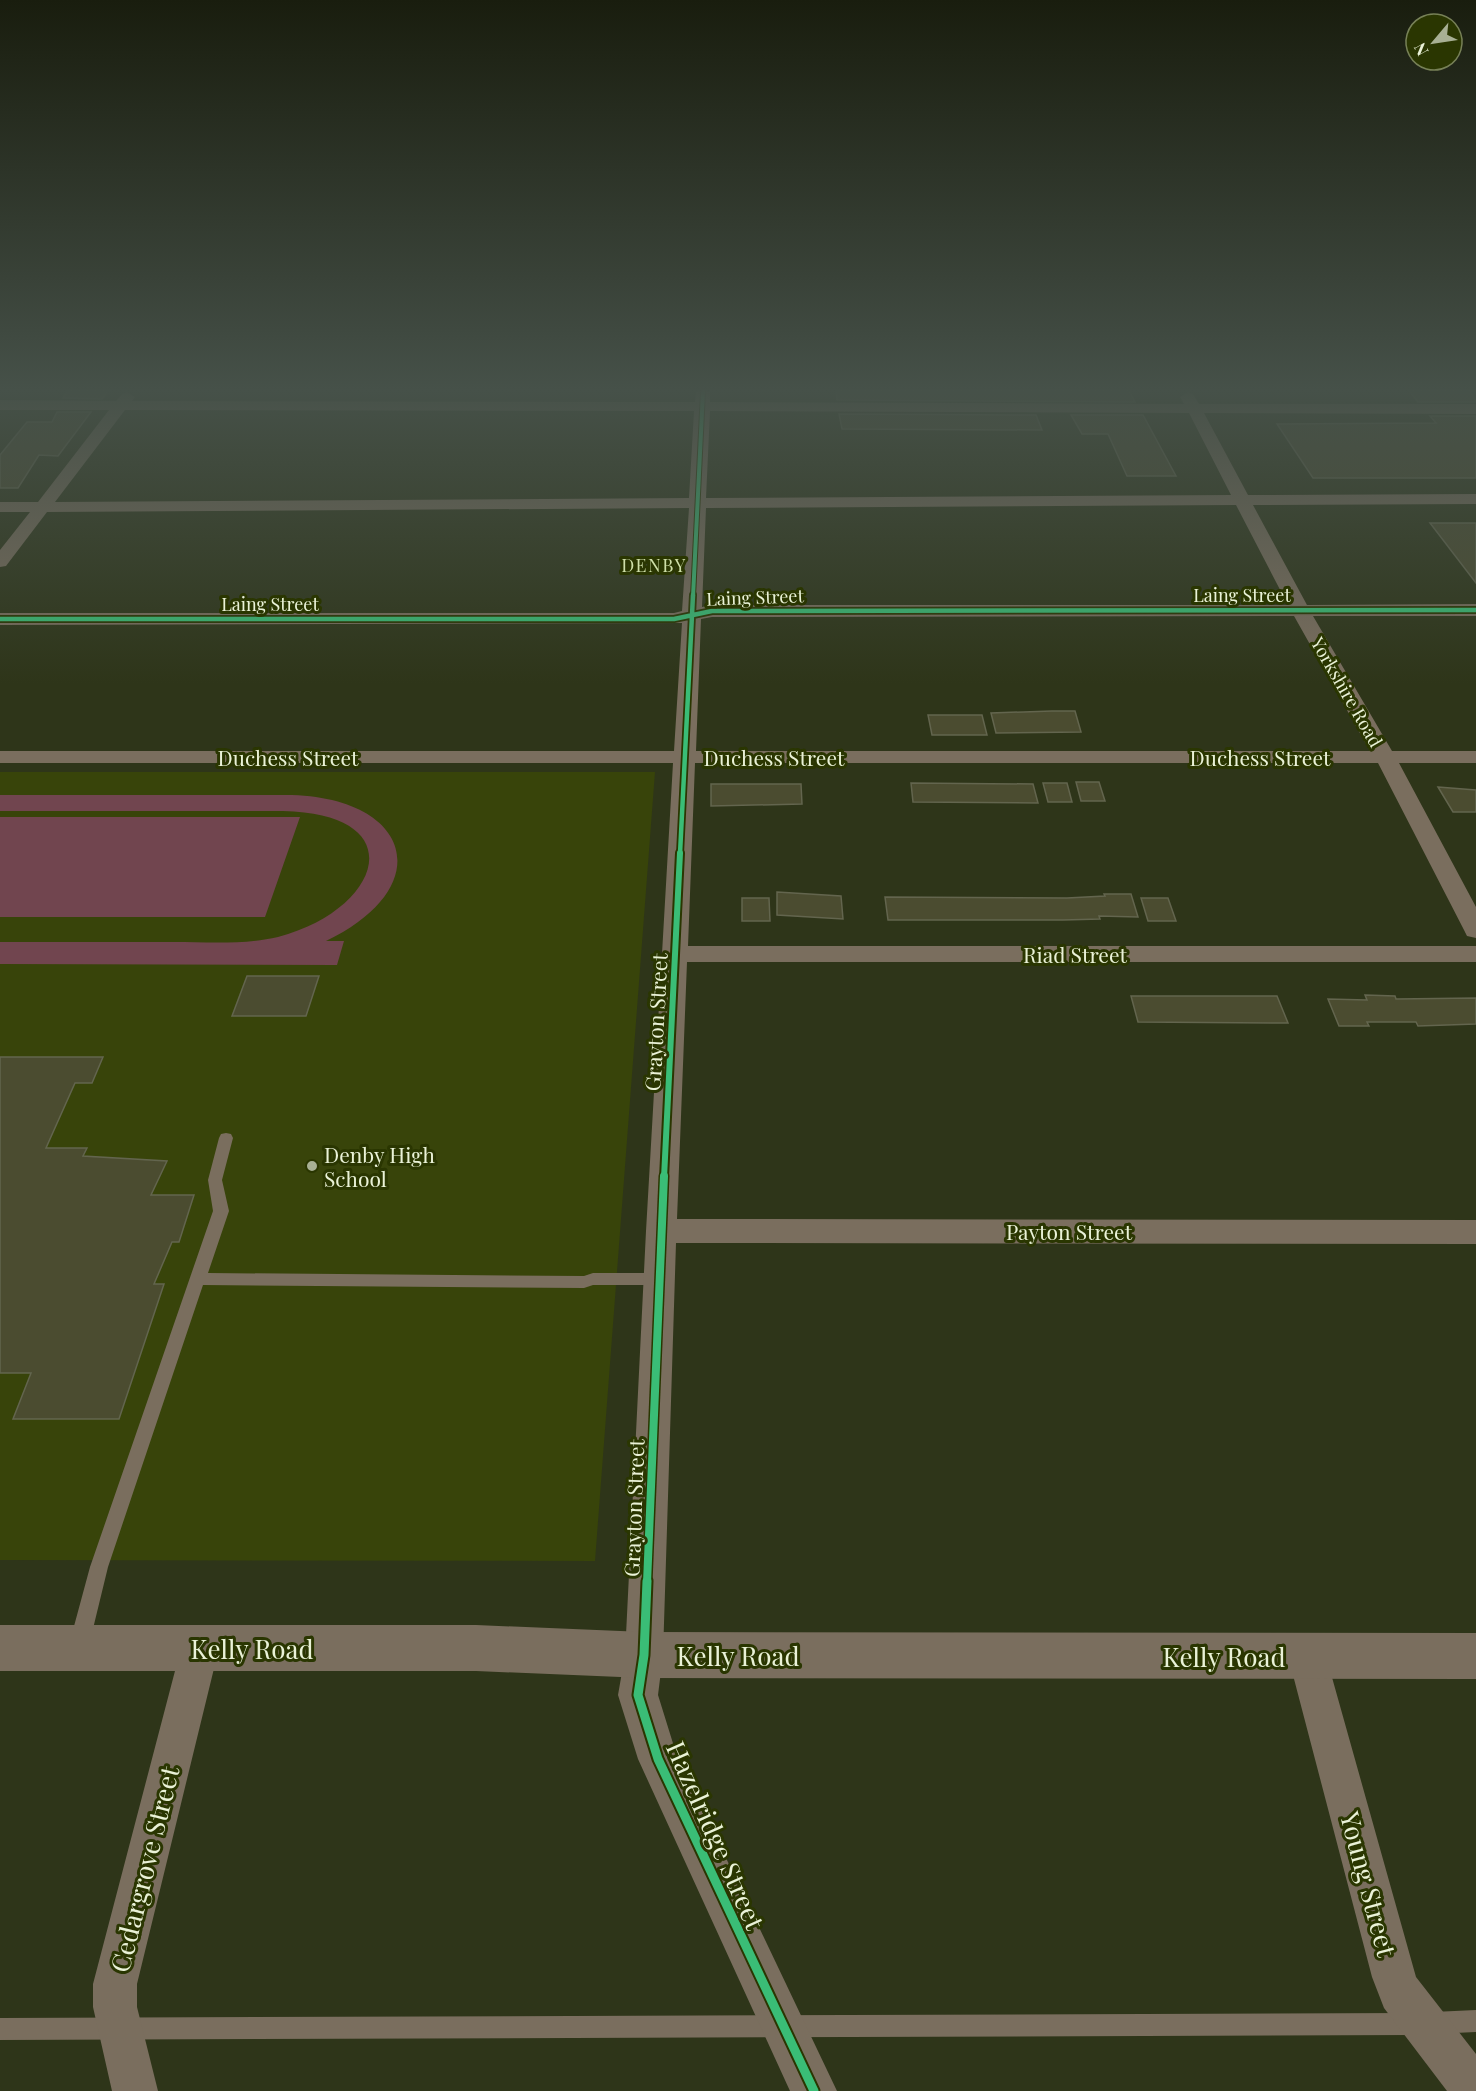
<svg xmlns="http://www.w3.org/2000/svg" width="1476" height="2091" viewBox="0 0 1476 2091" font-family="'Playfair Display',serif">
<rect width="100%" height="100%" fill="#2e3519"/>
<!-- built -->
<path fill="#38440a" d="M 0,772 L 655,772 L 595,1561 L 0,1560 Z"/>
<!-- green -->
<path fill="#71454f" d="M 0,795 L 292,795 C 412,799 438,887 326,941 L 344,941 L 337,965 L 0,964 L 0,942 C 58,942 115,942 173,942 C 207,942 244,945 278,937 C 381,910 415,814 283,811 L 0,811 Z
M 0,817 L 300,817 L 265,917 L 0,917 Z"/>
<!-- building -->
<path fill="#4b4c30" stroke="#63654e" stroke-width="1.5" d="M 67,391 L 108,391 L 102,399 L 63,398 Z
M 836,391 L 1129,391 L 1135,402 L 837,400 Z
M 1409,391 L 1470,391 L 1476,402 L 1418,402 Z
M 57,412 L 91,412 L 58,456 L 39,455 L 18,488 L 0,488 L 0,455 L 27,422 L 52,422 Z
M 839,414 L 1036,415 L 1042,430 L 842,429 Z
M 1071,415 L 1143,415 L 1176,476 L 1127,476 L 1108,434 L 1082,434 Z
M 1430,416 L 1476,416 L 1476,478 L 1313,478 L 1277,424 L 1436,423 Z
M 1430,523 L 1476,523 L 1476,583 Z
M 1052,711 L 1075,711 L 1081,732 L 996,733 L 991,713 Z
M 928,715 L 982,715 L 987,735 L 932,735 Z
M 1076,782 L 1099,782 L 1105,801 L 1081,801 Z
M 911,783 L 1033,784 L 1038,803 L 913,802 Z
M 1043,783 L 1067,783 L 1072,802 L 1048,802 Z
M 711,784 L 801,784 L 802,804 L 711,806 Z
M 1438,787 L 1476,790 L 1476,812 L 1453,812 Z
M 777,892 L 841,896 L 843,919 L 777,915 Z
M 1104,894 L 1131,894 L 1138,917 L 1099,916 L 1100,919 L 1063,920 L 888,920 L 885,897 L 1067,898 L 1105,896 Z
M 742,898 L 769,898 L 770,921 L 742,921 Z
M 1141,898 L 1168,898 L 1176,921 L 1148,921 Z
M 247,976 L 319,976 L 306,1016 L 232,1016 Z
M 1365,995 L 1395,996 L 1396,999 L 1476,998 L 1476,1024 L 1418,1026 L 1416,1022 L 1367,1022 L 1369,1026 L 1339,1026 L 1328,999 L 1367,1000 Z
M 1131,996 L 1277,996 L 1288,1023 L 1138,1022 Z
M 0,1057 L 103,1057 L 92,1083 L 75,1083 L 46,1148 L 87,1148 L 83,1156 L 167,1161 L 151,1195 L 194,1195 L 179,1242 L 172,1242 L 154,1284 L 164,1284 L 119,1419 L 13,1419 L 31,1373 L 0,1373 Z"/>
<g fill="none" stroke-linecap="round" stroke-linejoin="round">
<!-- service -->
<path fill="#7a6e5e" fill-rule="evenodd" d="M 226,1133 L 231,1134 L 233,1138 L 222,1180 L 229,1211 L 208,1273 L 584,1276 L 593,1273 L 659,1273 L 665,1274 L 667,1279 L 665,1284 L 659,1285 L 593,1285 L 584,1288 L 203,1285 L 108,1567 L 90,1641 L 87,1648 L 80,1650 L 73,1648 L 70,1641 L 90,1567 L 213,1211 L 208,1180 L 219,1138 L 221,1134 Z
M 1476,2010 L 1476,2032 L 1433,2034 L 1425,2031 L 1424,2028 L 1422,2032 L 1414,2035 L 0,2040 L 0,2018 L 1414,2013 L 1422,2016 L 1423,2019 L 1425,2015 L 1433,2012 Z"/>
<!-- minor -->
<path fill="#7a6e5e" fill-rule="evenodd" d="M 696,391 L 710,391 L 710,402 L 1184,404 L 1180,397 L 1188,392 L 1193,394 L 1199,404 L 1476,404 L 1476,414 L 1204,413 L 1248,495 L 1476,494 L 1476,504 L 1253,505 L 1307,605 L 1476,604 L 1476,616 L 1313,616 L 1392,751 L 1476,751 L 1476,763 L 1399,763 L 1476,907 L 1476,938 L 1467,936 L 1464,930 L 1378,763 L 695,763 L 688,946 L 1476,946 L 1476,962 L 687,962 L 677,1219 L 1476,1220 L 1476,1244 L 676,1243 L 663,1655 L 658,1695 L 676,1753 L 837,2091 L 790,2091 L 638,1759 L 618,1695 L 625,1655 L 646,1231 L 673,763 L 0,763 L 0,751 L 674,751 L 682,623 L 0,625 L 0,613 L 674,613 L 682,611 L 689,508 L 47,512 L 6,566 L 0,567 L 0,550 L 30,512 L 0,512 L 0,502 L 38,502 L 109,410 L 0,410 L 0,400 L 116,401 L 122,394 L 127,392 L 135,397 L 132,401 L 695,402 ZM 125,410 L 694,411 L 689,498 L 55,502 ZM 710,411 L 1189,413 L 1231,495 L 706,498 ZM 1236,505 L 1288,605 L 712,605 L 702,607 L 706,508 ZM 1294,616 L 1370,751 L 696,751 L 701,619 L 712,617 Z
M 200,1629 L 213,1635 L 219,1648 L 137,1984 L 137,2007 L 158,2091 L 112,2091 L 93,2007 L 93,1984 L 181,1648 L 187,1635 Z
M 1307,1637 L 1321,1642 L 1326,1656 L 1416,1977 L 1476,2054 L 1476,2091 L 1447,2091 L 1384,2008 L 1372,1977 L 1288,1656 L 1293,1642 Z"/>
<!-- tertiary -->
<path fill="#7a6e5e" fill-rule="evenodd" d="M 0,1625 L 476,1625 L 644,1632 L 1476,1633 L 1476,1679 L 644,1678 L 476,1671 L 0,1671 Z"/>
<defs>
<path id="cycleway-far4" d="M 693,597 L 703,391"/>
<path id="cycleway-far3" d="M 0,619 L 674,619 L 712,611 L 1476,610
M 680,854 L 693,595"/>
<path id="cycleway-far2" d="M 664,1178 L 680,853"/>
<path id="cycleway-far1" d="M 647,1583 L 664,1176"/>
<path id="cycleway" d="M 647,1581 L 644,1655 L 638,1695 L 658,1759 L 814,2091"/>
</defs>
<!-- cycleway-far4 casing -->
<use href="#cycleway-far4" stroke="#2a3601" stroke-width="6"/>
<!-- cycleway-far3 casing -->
<use href="#cycleway-far3" stroke="#2a3601" stroke-width="8"/>
<!-- cycleway-far2 casing -->
<use href="#cycleway-far2" stroke="#2a3601" stroke-width="10"/>
<!-- cycleway-far1 casing -->
<use href="#cycleway-far1" stroke="#2a3601" stroke-width="11"/>
<!-- cycleway casing -->
<use href="#cycleway" stroke="#2a3601" stroke-width="13"/>
<!-- cycleway-far4 -->
<use href="#cycleway-far4" stroke="#3abd76" stroke-width="4"/>
<!-- cycleway-far3 -->
<use href="#cycleway-far3" stroke="#3abd76" stroke-width="4.5"/>
<!-- cycleway-far2 -->
<use href="#cycleway-far2" stroke="#3abd76" stroke-width="6"/>
<!-- cycleway-far1 -->
<use href="#cycleway-far1" stroke="#3abd76" stroke-width="8"/>
<!-- cycleway -->
<use href="#cycleway" stroke="#3abd76" stroke-width="9"/>
</g>
<!-- sky -->
<linearGradient id="sky" x2="0" y2="1"><stop stop-color="#191d0e"/><stop offset="0.57" stop-color="#465149"/><stop offset="1" stop-color="#465149" stop-opacity="0"/></linearGradient>
<rect width="1476" height="684" fill="url(#sky)"/>
<!-- markers -->
<circle fill="#a8b094" stroke="#2a3601" stroke-width="2" cx="312" cy="1166" r="6"/>
<g text-anchor="middle" dominant-baseline="central" stroke-width="6" stroke-linejoin="round" paint-order="stroke">
<!-- far-neighbourhood labels -->
<g font-size="18" letter-spacing="1.5" fill="#cedea8" stroke="#2a3601">
<text x="654" y="565">DENBY</text>
</g>
<!-- far-street labels -->
<g font-size="18" fill="#eaf2d7" stroke="#2a3601">
<text x="1242" y="595">Laing Street</text>
<text transform="translate(755 597) rotate(-2)">Laing Street</text>
<text x="270" y="604">Laing Street</text>
<text transform="translate(1347 692) rotate(60)">Yorkshire Road</text>
</g>
<!-- street labels -->
<g font-size="21" fill="#eaf2d7" stroke="#2a3601">
<text x="288" y="757">Duchess Street</text>
<text x="774" y="757">Duchess Street</text>
<text x="1260" y="757">Duchess Street</text>
<text x="1075" y="954">Riad Street</text>
<text transform="translate(655 1022) rotate(-87)">Grayton Street</text>
<text x="1069" y="1231">Payton Street</text>
<text transform="translate(633 1508) rotate(-88)">Grayton Street</text>
</g>
<!-- poi labels -->
<g font-size="21" fill="#eaf2d7" stroke="#2a3601" text-anchor="start">
<text x="324" y="1154">Denby High<tspan x="324" dy="24">School</tspan></text>
</g>
<!-- near-street labels -->
<g font-size="26" fill="#eaf2d7" stroke="#2a3601">
<text x="252" y="1648">Kelly Road</text>
<text x="738" y="1655">Kelly Road</text>
<text x="1224" y="1656">Kelly Road</text>
<text transform="translate(716 1835) rotate(66)">Hazelridge Street</text>
<text transform="translate(144 1869) rotate(-76)">Cedargrove Street</text>
<text transform="translate(1369 1884) rotate(75)">Young Street</text>
</g>
</g>
<!-- north arrow -->
<g transform="translate(1434 42) rotate(241)"><circle r="28" fill="#2a3601" stroke="#778157" stroke-width="1.5"/>
<path d="M0-4.5L10 22L0 15L-10 22Z" fill="#a8b094"/>
<text y="-9" font-size="16" font-weight="bold" text-anchor="middle" fill="#eaf2d7">N</text>
</g>
</svg>
